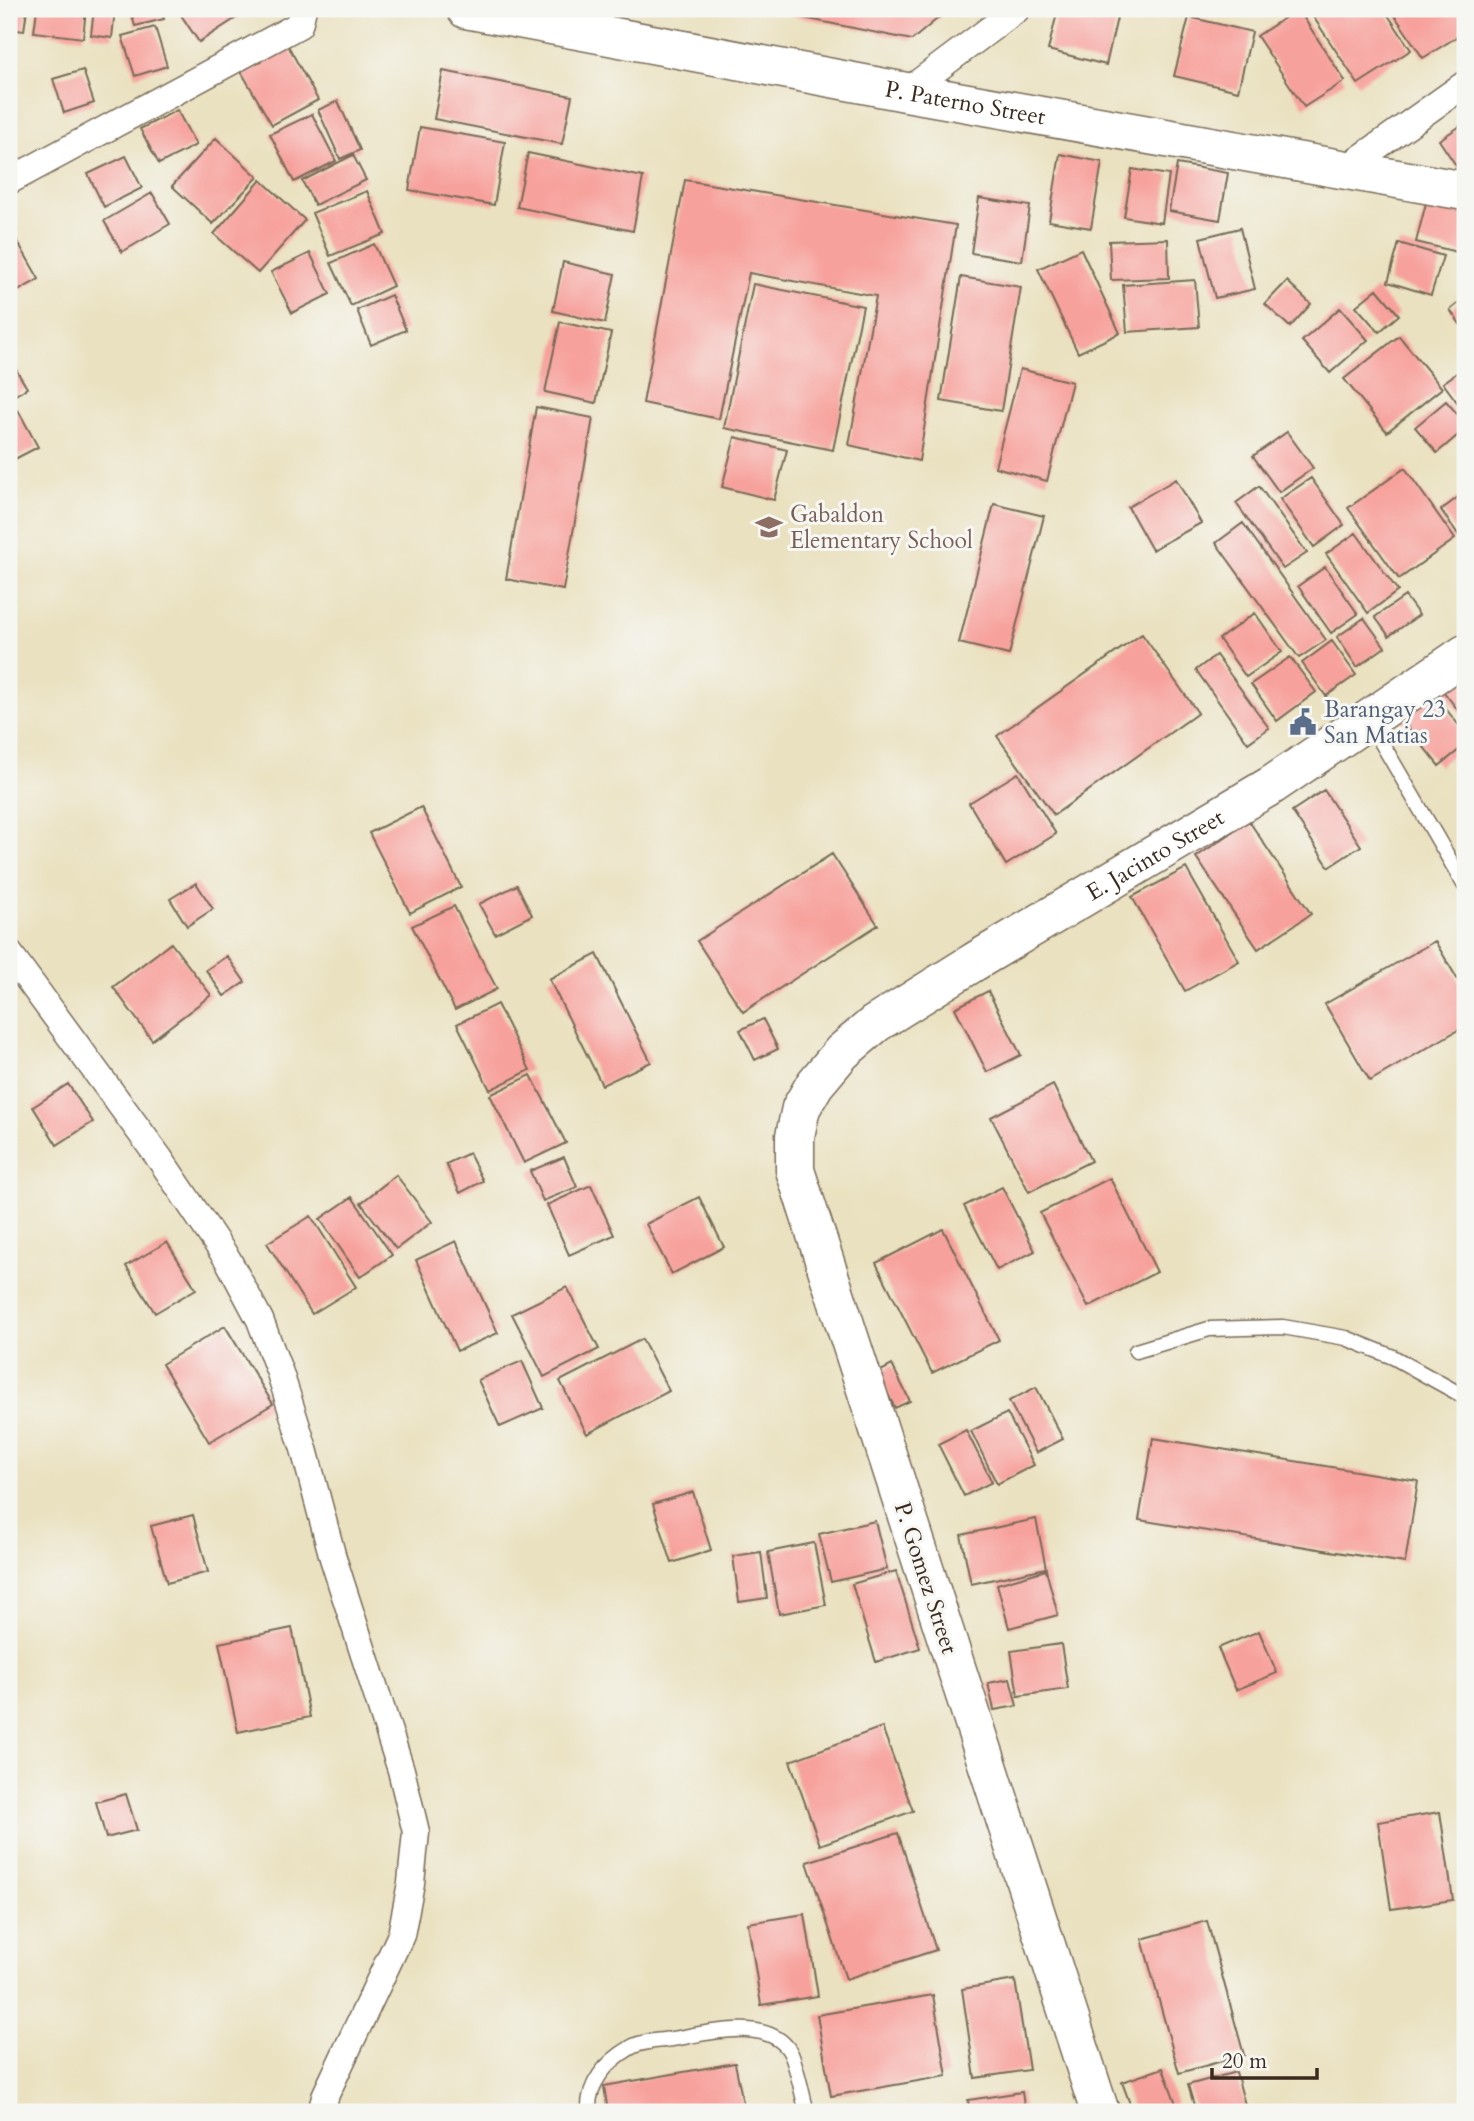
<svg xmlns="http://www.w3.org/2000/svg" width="1474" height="2121" viewBox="0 0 1474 2121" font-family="Cardo,serif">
<rect width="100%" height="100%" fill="#f6f6f2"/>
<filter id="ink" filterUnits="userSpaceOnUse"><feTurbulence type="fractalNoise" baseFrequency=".0143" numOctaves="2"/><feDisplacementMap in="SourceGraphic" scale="14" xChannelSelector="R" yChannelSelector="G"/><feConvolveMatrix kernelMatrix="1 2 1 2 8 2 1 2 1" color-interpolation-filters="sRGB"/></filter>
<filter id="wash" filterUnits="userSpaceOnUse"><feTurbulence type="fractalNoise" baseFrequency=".00686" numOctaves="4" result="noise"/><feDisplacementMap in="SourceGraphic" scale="28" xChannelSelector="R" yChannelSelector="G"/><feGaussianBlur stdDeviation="1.57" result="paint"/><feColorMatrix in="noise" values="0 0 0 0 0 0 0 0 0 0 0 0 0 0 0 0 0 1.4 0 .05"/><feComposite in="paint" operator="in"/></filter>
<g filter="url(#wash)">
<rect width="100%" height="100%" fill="#eae1c0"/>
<g id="blocks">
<!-- building -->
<path fill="#f7a19c" d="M 9,9 L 27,9 L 24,31 L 9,29 Z
M 37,9 L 86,9 L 83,38 L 34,32 Z
M 94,9 L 115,9 L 112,38 L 91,35 Z
M 130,9 L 161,9 L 164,19 L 135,26 Z
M 177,9 L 250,9 L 199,42 Z
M 790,9 L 949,9 L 912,40 L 789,15 Z
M 1058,9 L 1119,9 L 1106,65 L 1048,50 Z
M 1298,9 L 1345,81 L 1304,107 L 1257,36 Z
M 1308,9 L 1384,9 L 1411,50 L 1358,84 Z
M 1393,9 L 1459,9 L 1465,18 L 1465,32 L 1423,58 L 1391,10 Z
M 1189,17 L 1252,32 L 1238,91 L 1174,76 Z
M 155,27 L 167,66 L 135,76 L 122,36 Z
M 286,42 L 318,100 L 272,125 L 239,68 Z
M 83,70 L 94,103 L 64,113 L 53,79 Z
M 443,71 L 572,96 L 562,144 L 434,119 Z
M 338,101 L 360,150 L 340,159 L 318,110 Z
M 177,110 L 196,145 L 159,164 L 140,129 Z
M 312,114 L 336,161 L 294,182 L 270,134 Z
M 1465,123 L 1465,174 L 1463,176 L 1439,140 Z
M 420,127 L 505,142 L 494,205 L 409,190 Z
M 216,138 L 258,177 L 213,224 L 172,186 Z
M 528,153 L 643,177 L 633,231 L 517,207 Z
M 1060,154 L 1102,162 L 1091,228 L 1049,221 Z
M 353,155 L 366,180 L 315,205 L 302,181 Z
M 126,156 L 142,188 L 104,207 L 88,174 Z
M 1177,164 L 1228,173 L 1220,220 L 1169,211 Z
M 1132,169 L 1169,175 L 1162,223 L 1124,217 Z
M 261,180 L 305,220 L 258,273 L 214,234 Z
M 685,180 L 956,225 L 919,461 L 849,445 L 876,296 L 749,273 L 719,419 L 643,403 Z
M 367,191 L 385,234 L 330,256 L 312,213 Z
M 152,193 L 170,224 L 122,252 L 104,221 Z
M 979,198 L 1030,206 L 1022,261 L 971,253 Z
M 1427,199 L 1465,208 L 1465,254 L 1416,242 Z
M 1240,228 L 1255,289 L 1215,298 L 1200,238 Z
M 11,230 L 39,279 L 9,296 L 9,231 Z
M 1168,239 L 1169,278 L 1111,280 L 1109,241 Z
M 1399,243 L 1443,256 L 1431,295 L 1388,282 Z
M 374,244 L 393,286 L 351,306 L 331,263 Z
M 1081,249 L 1120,333 L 1078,353 L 1038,269 Z
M 310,253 L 330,294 L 292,313 L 271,272 Z
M 563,262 L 615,274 L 605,323 L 553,311 Z
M 961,277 L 1021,287 L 1001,411 L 941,401 Z
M 1195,280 L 1199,327 L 1127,332 L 1123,285 Z
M 1287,281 L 1311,304 L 1290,327 L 1265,304 Z
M 753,284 L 863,306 L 833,450 L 724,428 Z
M 1377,289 L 1399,315 L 1379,332 L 1356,306 Z
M 391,295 L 406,330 L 371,345 L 357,310 Z
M 1465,298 L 1465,331 L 1450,310 Z
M 1340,308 L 1368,340 L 1330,373 L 1302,341 Z
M 560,322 L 611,333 L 596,403 L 545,392 Z
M 1399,336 L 1442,388 L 1387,432 L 1344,379 Z
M 9,358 L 27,388 L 9,399 Z
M 1465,367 L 1465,413 L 1443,383 Z
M 1020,369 L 1072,382 L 1047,481 L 995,467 Z
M 1446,401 L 1465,423 L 1465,429 L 1437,453 L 1415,427 Z
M 536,407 L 593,418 L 563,590 L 506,579 Z
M 18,410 L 38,447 L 9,462 L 9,415 Z
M 1287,432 L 1313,468 L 1279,492 L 1253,456 Z
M 735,437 L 787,450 L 774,500 L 722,487 Z
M 1405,468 L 1455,539 L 1399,579 L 1348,508 Z
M 1311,478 L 1344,525 L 1314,547 L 1280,499 Z
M 1176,479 L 1201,523 L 1152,550 L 1128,507 Z
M 1259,486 L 1307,553 L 1283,569 L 1236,503 Z
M 1465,492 L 1465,544 L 1441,510 Z
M 994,504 L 1044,516 L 1009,655 L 959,643 Z
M 1243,523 L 1326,640 L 1299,658 L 1216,543 Z
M 1356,533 L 1398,591 L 1368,613 L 1326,554 Z
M 1325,567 L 1358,614 L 1331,633 L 1298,586 Z
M 1405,596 L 1419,615 L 1389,636 L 1375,617 Z
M 1255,613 L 1282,652 L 1246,677 L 1219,639 Z
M 1364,618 L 1385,647 L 1357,667 L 1337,637 Z
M 1142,634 L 1198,713 L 1054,815 L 997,736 Z
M 1332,641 L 1356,675 L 1326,696 L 1302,663 Z
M 1216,655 L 1269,728 L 1248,743 L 1196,670 Z
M 1290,657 L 1316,692 L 1277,721 L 1251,684 Z
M 1465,671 L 1465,719 L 1440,687 Z
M 1430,689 L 1465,733 L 1465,745 L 1439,766 L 1398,715 Z
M 1018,773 L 1056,834 L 1006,865 L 969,803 Z
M 1324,790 L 1361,846 L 1329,867 L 1292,811 Z
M 421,807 L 461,887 L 410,913 L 369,833 Z
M 1249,821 L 1311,914 L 1258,949 L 1196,857 Z
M 832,854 L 878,925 L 743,1012 L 697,941 Z
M 1186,868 L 1239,961 L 1185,991 L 1132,897 Z
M 196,883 L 213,909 L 187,926 L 170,899 Z
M 517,885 L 532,915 L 495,934 L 479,904 Z
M 454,906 L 497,989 L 455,1010 L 412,926 Z
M 1435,941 L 1465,992 L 1465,1026 L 1370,1081 L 1325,1004 Z
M 171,943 L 211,995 L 152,1040 L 113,987 Z
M 597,954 L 651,1062 L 602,1085 L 549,979 Z
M 227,956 L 245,982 L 224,996 L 206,970 Z
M 988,991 L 1021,1055 L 987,1072 L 955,1008 Z
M 497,1004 L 530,1070 L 490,1090 L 457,1024 Z
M 763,1019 L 778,1049 L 755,1060 L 740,1030 Z
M 531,1075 L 566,1143 L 524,1163 L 490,1095 Z
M 68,1084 L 93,1122 L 57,1145 L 33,1107 Z
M 1053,1085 L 1091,1161 L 1029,1192 L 991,1117 Z
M 469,1153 L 483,1181 L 460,1193 L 446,1164 Z
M 564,1157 L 577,1187 L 543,1201 L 530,1171 Z
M 396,1175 L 432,1222 L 396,1249 L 361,1203 Z
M 1110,1178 L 1157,1272 L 1088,1307 L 1040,1213 Z
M 591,1185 L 614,1235 L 569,1255 L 547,1205 Z
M 1002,1187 L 1035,1251 L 997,1270 L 964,1206 Z
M 352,1197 L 392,1255 L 360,1277 L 320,1219 Z
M 699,1197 L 724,1247 L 672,1274 L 646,1224 Z
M 311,1216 L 356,1287 L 312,1314 L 267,1243 Z
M 943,1229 L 999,1340 L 932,1373 L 876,1263 Z
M 456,1241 L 498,1333 L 457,1351 L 416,1260 Z
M 167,1242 L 196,1289 L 155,1313 L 126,1266 Z
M 567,1287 L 599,1349 L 544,1377 L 512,1314 Z
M 225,1326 L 273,1404 L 209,1442 L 162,1364 Z
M 642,1339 L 669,1391 L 587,1434 L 560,1381 Z
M 522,1361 L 543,1408 L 500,1427 L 478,1380 Z
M 892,1365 L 910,1401 L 895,1408 L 877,1373 Z
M 1036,1387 L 1063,1439 L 1036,1453 L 1009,1401 Z
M 1007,1413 L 1034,1465 L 997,1484 L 971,1431 Z
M 966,1430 L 992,1482 L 964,1496 L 938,1444 Z
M 1153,1438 L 1418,1481 L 1405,1563 L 1139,1520 Z
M 693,1492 L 711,1550 L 672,1563 L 653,1504 Z
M 193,1515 L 208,1572 L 167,1583 L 151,1526 Z
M 1036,1519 L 1046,1568 L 971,1584 L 961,1535 Z
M 875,1521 L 887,1569 L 831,1582 L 819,1534 Z
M 814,1543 L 826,1605 L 779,1614 L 768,1552 Z
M 761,1552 L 767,1598 L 739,1602 L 733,1556 Z
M 1046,1570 L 1058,1615 L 1009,1628 L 997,1584 Z
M 896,1571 L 920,1648 L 876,1662 L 852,1584 Z
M 292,1628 L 310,1717 L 238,1732 L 219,1643 Z
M 1259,1631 L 1277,1673 L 1236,1690 L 1218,1648 Z
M 1061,1644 L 1068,1689 L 1018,1696 L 1011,1651 Z
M 1010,1679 L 1017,1706 L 994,1710 L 988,1683 Z
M 882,1727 L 913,1811 L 820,1845 L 790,1761 Z
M 126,1794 L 137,1830 L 106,1838 L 96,1802 Z
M 1440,1812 L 1453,1900 L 1391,1909 L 1378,1822 Z
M 898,1833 L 936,1950 L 846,1979 L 807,1862 Z
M 805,1914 L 818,1996 L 761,2005 L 748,1923 Z
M 1207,1921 L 1244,2055 L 1179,2073 L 1142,1939 Z
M 1015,1980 L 1029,2070 L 975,2078 L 962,1989 Z
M 933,1995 L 947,2076 L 831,2096 L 817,2015 Z
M 735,2063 L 745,2112 L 608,2112 L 604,2086 Z
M 1163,2068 L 1179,2112 L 1133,2112 L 1122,2082 Z
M 1236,2072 L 1247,2112 L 1196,2112 L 1188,2085 Z
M 1022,2092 L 1025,2112 L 970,2112 L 968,2100 Z"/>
</g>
</g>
<g filter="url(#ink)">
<use href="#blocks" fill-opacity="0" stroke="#786a57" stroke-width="2"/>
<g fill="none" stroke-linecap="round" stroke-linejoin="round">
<defs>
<path id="lane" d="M 1369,721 L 1465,886
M 1136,1351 L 1209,1329 L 1283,1327 L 1346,1338 L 1393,1357 L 1465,1397
M 589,2112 C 587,2084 606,2062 630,2048 C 640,2041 659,2041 672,2039 C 704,2034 766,2016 789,2050 C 796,2060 803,2099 807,2112"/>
<path id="street" d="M 906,92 L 1017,9
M 1344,170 L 1465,84
M 9,181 L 299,25 L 303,9
M 9,953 L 160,1159 L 228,1260 L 260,1320 L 280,1373 L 304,1449 L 333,1558 L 401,1770 L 416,1832 L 411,1883 L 401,1935 L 326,2094 L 321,2112"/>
<g id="secondary">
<path id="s1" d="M 466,9 L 906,92 L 1465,191"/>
<path id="s2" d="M 1100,2112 L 795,1170 L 795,1136 L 801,1108 L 815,1084 L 842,1052 L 875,1024 L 974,962 L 1272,785 L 1465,654"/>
</g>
</defs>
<!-- lane casing -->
<use href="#lane" stroke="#786a57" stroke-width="17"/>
<!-- street casing -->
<use href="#street" stroke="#786a57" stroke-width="29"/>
<!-- secondary casing -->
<use href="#secondary" stroke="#786a57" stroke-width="41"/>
<!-- lane -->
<use href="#lane" stroke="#fff" stroke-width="14"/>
<!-- street -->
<use href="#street" stroke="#fff" stroke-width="26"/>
<!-- secondary -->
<use href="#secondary" stroke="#fff" stroke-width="38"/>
</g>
</g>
<!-- icons -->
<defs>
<symbol id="school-bare" viewBox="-9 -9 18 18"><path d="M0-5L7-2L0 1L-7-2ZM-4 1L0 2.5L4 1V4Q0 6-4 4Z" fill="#8d6e63" stroke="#f6f6f2" stroke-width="2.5" paint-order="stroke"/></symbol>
<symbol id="civic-bare" viewBox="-9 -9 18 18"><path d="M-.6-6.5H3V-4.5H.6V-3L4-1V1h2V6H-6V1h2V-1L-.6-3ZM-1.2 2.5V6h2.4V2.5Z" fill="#5c6f8a" stroke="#f6f6f2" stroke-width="2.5" paint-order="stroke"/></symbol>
</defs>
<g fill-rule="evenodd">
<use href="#school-bare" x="750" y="508" width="38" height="38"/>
<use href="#civic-bare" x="1284" y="703" width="38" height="38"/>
</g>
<g text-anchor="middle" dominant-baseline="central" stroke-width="6" stroke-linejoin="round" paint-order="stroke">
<!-- street labels -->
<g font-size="23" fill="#3b2a1e" stroke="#f6f6f2">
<text stroke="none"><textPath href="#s1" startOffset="508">P. Paterno Street</textPath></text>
<text stroke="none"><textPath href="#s2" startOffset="1493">E. Jacinto Street</textPath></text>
<text transform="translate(926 1578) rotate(72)">P. Gomez Street</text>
</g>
<!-- education labels -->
<g font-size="23" fill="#785e54" stroke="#f6f6f2" text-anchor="start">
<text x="790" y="514">Gabaldon<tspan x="790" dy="26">Elementary School</tspan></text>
</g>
<!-- service labels -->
<g font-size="23" fill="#4e5e75" stroke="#f6f6f2" text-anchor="start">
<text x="1324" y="709">Barangay 23<tspan x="1324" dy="26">San Matias</tspan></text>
</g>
</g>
<!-- margin -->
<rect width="1474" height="2121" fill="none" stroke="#f6f6f2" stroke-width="35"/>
<!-- scale -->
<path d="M1212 2068v10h105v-10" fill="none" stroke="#3b2a1e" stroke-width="3.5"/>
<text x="1222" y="2068" font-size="21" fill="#3b2a1e" stroke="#f6f6f2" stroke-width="5" paint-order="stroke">20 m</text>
</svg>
